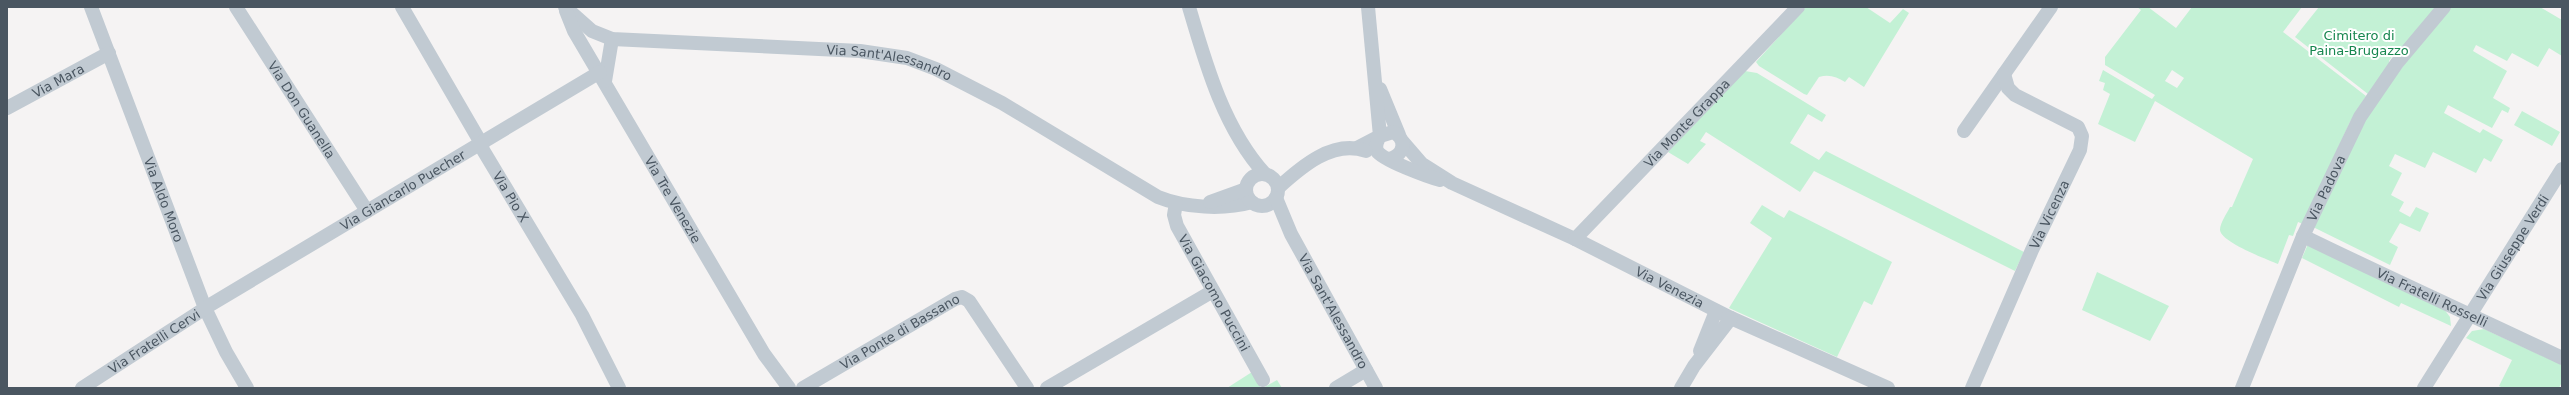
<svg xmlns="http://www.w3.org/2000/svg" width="2569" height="395" viewBox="0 0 2569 395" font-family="'DejaVu Sans',sans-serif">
<rect width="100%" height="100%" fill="#f5f3f3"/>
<!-- green -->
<path fill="#c3f1d5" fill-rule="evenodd" d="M 1806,7 L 1866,7 L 1890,23 L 1903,9 L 1909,13 L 1864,87 L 1849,77 L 1845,82 C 1837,77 1829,74 1819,77 L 1807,95 L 1804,94 L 1759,66 L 1756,62 Z
M 2137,7 L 2148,7 L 2176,28 L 2192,7 L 2302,7 L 2283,32 L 2366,96 L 2350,122 L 2303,224 L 2298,222 L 2293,236 L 2289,235 L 2278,264 C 2266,259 2221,242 2220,230 C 2220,223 2227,213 2230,207 L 2232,207 L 2253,159 L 2155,101 L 2135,142 L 2098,124 L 2110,94 L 2103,90 L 2105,83 L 2099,81 L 2103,70 L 2152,99 L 2155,95 L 2105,65 L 2105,57 L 2141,10 ZM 2172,70 L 2184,78 L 2177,88 L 2165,81 Z
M 2319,7 L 2438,7 L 2400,54 L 2393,55 L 2389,61 L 2389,67 L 2368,94 L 2295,37 Z
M 2451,7 L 2540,7 L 2562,20 L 2562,56 L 2549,48 L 2538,67 L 2512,53 L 2507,61 L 2476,45 L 2473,51 L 2507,71 L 2493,98 L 2510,108 L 2508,113 L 2502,110 L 2492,128 L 2448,105 L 2444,113 L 2480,133 L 2483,129 L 2503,140 L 2491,162 L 2484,158 L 2476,173 L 2433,152 L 2425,168 L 2395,154 L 2389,166 L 2402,173 L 2391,195 L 2404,202 L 2399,211 L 2410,217 L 2416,207 L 2429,213 L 2420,232 L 2400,223 L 2389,242 L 2398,247 L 2390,265 L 2313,227 L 2366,115 L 2416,49 Z
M 1745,71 L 1757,73 L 1826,115 L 1822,122 L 1808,114 L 1790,143 L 1819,160 L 1826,151 L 2024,252 L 2015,271 L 1814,171 L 1800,192 L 1706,132 L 1700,141 L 1706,144 L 1688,164 L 1668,152 Z
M 2522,111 L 2560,132 L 2552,146 L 2514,125 Z
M 1762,205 L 1784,218 L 1789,210 L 1892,262 L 1872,305 L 1864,301 L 1837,357 L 1729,308 L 1772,238 L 1750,223 Z
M 2308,244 L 2444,309 L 2450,317 L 2451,326 L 2401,303 L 2399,307 L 2302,258 Z
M 2097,272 L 2169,306 L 2150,341 L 2082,310 Z
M 2484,329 L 2562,365 L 2562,382 L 2559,388 L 2503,388 L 2499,386 L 2512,360 L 2466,338 L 2472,331 Z
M 1252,372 L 1261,388 L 1227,388 Z
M 1277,380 L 1282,388 L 1263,388 Z"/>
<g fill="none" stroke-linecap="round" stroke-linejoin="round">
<!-- minor -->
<g stroke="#c1cad2" stroke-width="14">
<path id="s1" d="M 91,7 L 205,308 L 226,352 L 247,388"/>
<path id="s2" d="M 236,7 L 367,211"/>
<path id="s3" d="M 402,7 L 481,143 L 483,150 L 582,315 L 619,388"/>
<path id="s4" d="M 565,7 L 592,31 L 612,39 L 860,51 L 907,58 L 936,69 L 1002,103 L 1158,197 C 1185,208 1224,210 1252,202"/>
<path d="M 1189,7 C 1206,65 1224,129 1265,174"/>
<path id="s5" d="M 566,11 L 574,31 L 764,354 L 789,388"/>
<path d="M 605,81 L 612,39"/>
<path d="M 1380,89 L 1399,135"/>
<path id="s6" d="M 7,108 L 109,53"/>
<path d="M 1964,131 L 2051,7"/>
<path id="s7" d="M 1403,142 L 1422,164 L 1452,183 L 1575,239 L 1731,318 L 1888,388"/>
<path d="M 1357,148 L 1380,136 L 1368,7"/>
<path d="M 1390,159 C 1405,154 1407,139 1393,132 L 1380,136 C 1377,141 1375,146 1377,151 C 1382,160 1429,177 1440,180"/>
<circle cx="1262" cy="190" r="16"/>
<path d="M 1278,188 C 1301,167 1333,139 1366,151"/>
<path id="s8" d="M 1276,198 L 1291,234 L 1376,388"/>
<path d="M 1210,202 L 1246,189"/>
<path id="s9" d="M 1176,203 L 1174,215 L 1177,226 L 1263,380"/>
<path id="s10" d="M 2303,236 C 2389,278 2476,317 2562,358"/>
<path id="s11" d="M 1575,239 L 1798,7"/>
<path d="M 1700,351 L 1716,311"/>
<path id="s12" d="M 82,388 L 210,305 L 600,72"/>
<path id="s13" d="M 803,388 L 955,299 L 962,297 L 969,301 L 1027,388"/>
<path d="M 1047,388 L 1213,291"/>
<path d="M 1336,388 L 1366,370"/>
<path d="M 1681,388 L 1694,366 L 1731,318"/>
<path id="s14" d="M 1972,388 L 2032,250 L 2080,150 L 2082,136 L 2078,127 L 2015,95 L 2008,88 L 2004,74"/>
<path id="s15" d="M 2242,388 L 2303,236 L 2360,117 L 2397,63 L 2444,7"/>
<path id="s16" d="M 2424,388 L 2562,169"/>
</g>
</g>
<g text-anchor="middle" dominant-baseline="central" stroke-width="4" stroke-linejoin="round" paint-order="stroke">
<!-- park labels -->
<g font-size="13" fill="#17864f" stroke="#fff">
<text x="2359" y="35">Cimitero di<tspan x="2359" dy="15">Paina-Brugazzo</tspan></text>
</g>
<!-- street labels -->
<g font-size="13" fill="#4a5661" stroke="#fff">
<text stroke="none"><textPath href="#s4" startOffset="337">Via Sant'Alessandro</textPath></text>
<text stroke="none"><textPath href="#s6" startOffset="58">Via Mara</textPath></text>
<text stroke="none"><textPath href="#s2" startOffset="122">Via Don Guanella</textPath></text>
<text stroke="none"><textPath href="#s11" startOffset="161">Via Monte Grappa</textPath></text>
<text stroke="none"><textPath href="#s15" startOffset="217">Via Padova</textPath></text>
<text stroke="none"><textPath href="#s12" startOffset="377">Via Giancarlo Puecher</textPath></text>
<text stroke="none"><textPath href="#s3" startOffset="219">Via Pio X</textPath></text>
<text stroke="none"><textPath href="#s5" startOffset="217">Via Tre Venezie</textPath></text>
<text stroke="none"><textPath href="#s1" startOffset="206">Via Aldo Moro</textPath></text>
<text stroke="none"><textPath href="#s14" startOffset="190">Via Vicenza</textPath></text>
<text stroke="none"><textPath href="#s16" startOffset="166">Via Giuseppe Verdi</textPath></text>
<text stroke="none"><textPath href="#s7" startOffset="306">Via Venezia</textPath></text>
<text stroke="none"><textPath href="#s9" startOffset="100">Via Giacomo Puccini</textPath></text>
<text stroke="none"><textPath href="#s10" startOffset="143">Via Fratelli Rosselli</textPath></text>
<text stroke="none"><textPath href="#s8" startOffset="127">Via Sant'Alessandro</textPath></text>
<text stroke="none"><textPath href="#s13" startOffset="112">Via Ponte di Bassano</textPath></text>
<text stroke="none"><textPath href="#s12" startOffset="86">Via Fratelli Cervi</textPath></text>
</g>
</g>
<!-- border -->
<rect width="2569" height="395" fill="none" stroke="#4a5661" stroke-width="16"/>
</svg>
